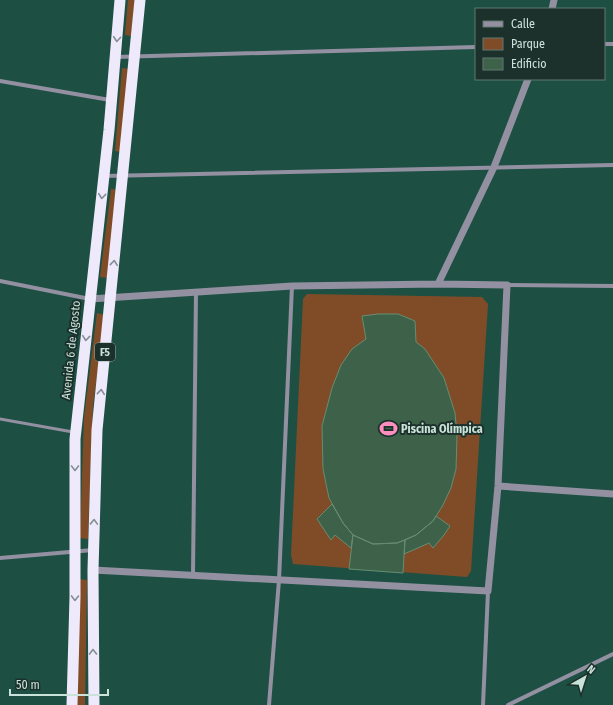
<svg xmlns="http://www.w3.org/2000/svg" width="613" height="705" viewBox="0 0 613 705" font-family="'Fira Sans Condensed',sans-serif">
<rect width="100%" height="100%" fill="#1d5043"/>
<!-- green -->
<path fill="#804c28" d="M 128,0 L 135,0 L 131,36 L 125,35 Z
M 122,68 L 129,69 L 122,152 L 115,151 Z
M 111,189 L 118,190 L 108,278 L 100,277 Z
M 307,294 L 482,297 L 488,304 L 471,571 L 467,577 L 293,564 L 291,555 L 303,299 Z
M 97,313 L 105,315 L 93,406 L 88,539 L 80,538 L 84,418 Z
M 79,579 L 87,580 L 85,705 L 77,705 Z"/>
<!-- building -->
<path fill="#3d6249" stroke="#668d72" d="M 378,314 L 398,314 L 415,321 L 416,342 L 425,349 L 444,378 L 455,413 L 457,435 L 456,469 L 451,488 L 443,505 L 433,521 L 416,535 L 397,543 L 373,544 L 353,535 L 343,523 L 329,498 L 323,469 L 322,426 L 332,388 L 341,365 L 352,349 L 366,339 L 362,316 Z
M 332,504 L 343,523 L 353,535 L 351,548 L 335,535 L 331,540 L 317,519 Z
M 436,516 L 450,526 L 444,535 L 433,548 L 429,543 L 404,554 L 405,540 L 416,535 L 433,521 Z
M 353,535 L 373,544 L 397,543 L 405,540 L 403,573 L 349,569 Z"/>
<g fill="none" stroke-linecap="round" stroke-linejoin="round">
<!-- service -->
<path stroke="#9390a2" stroke-width="3" d="M 0,419 L 73,432"/>
<!-- minor -->
<path stroke="#9390a2" stroke-width="4" d="M 604,44 L 613,44
M 115,57 L 476,47
M 0,81 L 110,100
M 104,176 L 613,165
M 0,281 L 90,299
M 507,285 L 613,286
M 0,558 L 93,550
M 193,575 L 196,292
M 269,705 L 279,580 L 292,286
M 483,705 L 488,591
M 508,705 L 613,654"/>
<!-- tertiary -->
<path stroke="#9390a2" stroke-width="7" d="M 552,9 L 554,0
M 438,284 L 494,167 L 528,79
M 90,299 L 292,286 L 438,284 L 507,285 L 498,486 L 488,591 L 93,570
M 498,486 L 613,494"/>
<!-- trunk -->
<path stroke="#eeeafc" stroke-width="11" d="M 72,705 L 75,597 L 75,439 L 109,130 L 120,0
M 94,705 L 93,570 L 97,430 L 140,0"/>
</g>
<!-- one-way arrows -->
<defs><path id="oneway-chevron" d="M-2-3.5L2.5 0L-2 3.5" fill="none" stroke-width="1.6" stroke-linecap="round" stroke-linejoin="round"/></defs>
<g stroke="#858e94">
<use href="#oneway-chevron" transform="translate(117 39) rotate(95)"/>
<use href="#oneway-chevron" transform="translate(102 196) rotate(96)"/>
<use href="#oneway-chevron" transform="translate(114 263) rotate(-84)"/>
<use href="#oneway-chevron" transform="translate(86 338) rotate(96)"/>
<use href="#oneway-chevron" transform="translate(101 392) rotate(-84)"/>
<use href="#oneway-chevron" transform="translate(75 468) rotate(90)"/>
<use href="#oneway-chevron" transform="translate(94 522) rotate(-88)"/>
<use href="#oneway-chevron" transform="translate(75 598) rotate(91)"/>
<use href="#oneway-chevron" transform="translate(93 652) rotate(-91)"/>
</g>
<!-- icons -->
<defs>
<symbol id="stadium-bare" viewBox="-9 -9 18 18"><path d="M0-5a6.5 5 0 1 0 0 10a6.5 5 0 1 0 0-10ZM-3.5-1.8h7v3.6h-7Z" fill="#fe8ebd" stroke="#1c312b" stroke-width="2.5" paint-order="stroke"/></symbol>
</defs>
<g fill-rule="evenodd">
<use href="#stadium-bare" x="376" y="416" width="25" height="25"/>
</g>
<g text-anchor="middle" dominant-baseline="central" stroke-width="4" stroke-linejoin="round" paint-order="stroke">
<!-- shield labels -->
<rect fill="#1c312b" stroke="#95ada6" stroke-width="1" x="95" y="343" width="20" height="18" rx="3"/>
<g font-size="11" font-weight="bold" fill="#c9e2da">
<text x="105" y="352">F5</text>
</g>
<!-- street labels -->
<g font-size="12" fill="#c9e2da" stroke="#1c312b">
<text transform="translate(71 350) rotate(-84)">Avenida 6 de Agosto</text>
</g>
<!-- poi labels -->
<g font-size="12" font-weight="bold" fill="#c9e2da" stroke="#1c312b" text-anchor="start">
<text x="401" y="429">Piscina Olímpica</text>
</g>
</g>
<!-- legend -->
<rect x="475" y="8" width="130" height="72" fill="#1c312b" stroke="#617871"/>
<rect x="483" y="21" width="20" height="6" fill="#9390a2" stroke="#617871"/>
<text x="511" y="28" font-size="12" fill="#c9e2da">Calle</text>
<rect x="483" y="38" width="20" height="12" fill="#804c28" stroke="#617871"/>
<text x="511" y="48" font-size="12" fill="#c9e2da">Parque</text>
<rect x="483" y="58" width="20" height="12" fill="#3d6249" stroke="#617871"/>
<text x="511" y="68" font-size="12" fill="#c9e2da">Edificio</text>
<!-- north arrow -->
<g transform="translate(585 677) rotate(39)" stroke="#1c312b" stroke-width="3" paint-order="stroke">
<path d="M0-3L7 15L0 10L-7 15Z" fill="#c9e2da"/>
<text y="-6" font-size="11" font-weight="bold" text-anchor="middle" fill="#c9e2da">N</text>
</g>
<!-- scale -->
<path d="M10 689v6h98v-6" fill="none" stroke="#c9e2da" stroke-width="2"/>
<text x="16" y="689" font-size="12" fill="#c9e2da" stroke="#1c312b" stroke-width="3" paint-order="stroke">50 m</text>
</svg>
